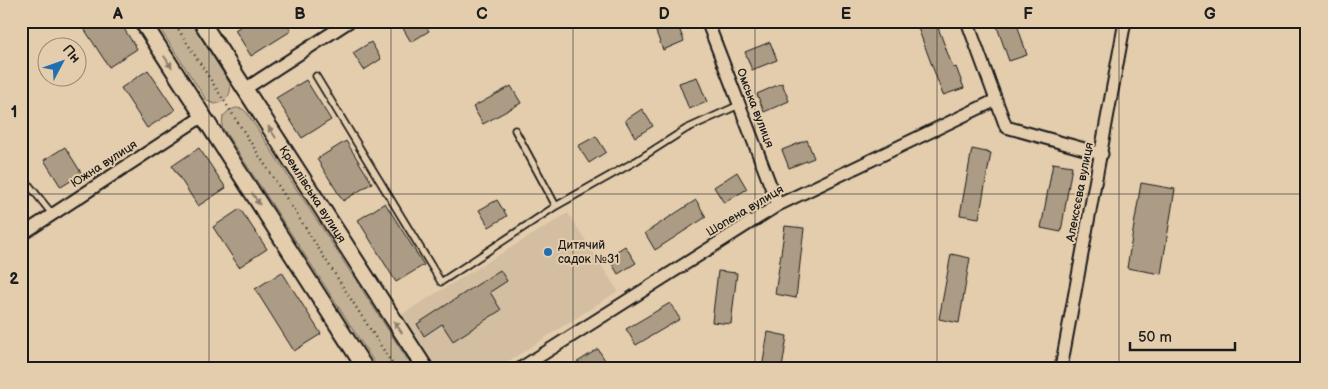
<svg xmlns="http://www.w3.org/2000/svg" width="1328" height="389" viewBox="0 0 1328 389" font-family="'Balsamiq Sans',sans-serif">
<rect width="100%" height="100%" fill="#e4cdad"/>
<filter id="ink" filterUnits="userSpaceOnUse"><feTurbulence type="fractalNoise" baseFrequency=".02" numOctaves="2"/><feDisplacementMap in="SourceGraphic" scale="10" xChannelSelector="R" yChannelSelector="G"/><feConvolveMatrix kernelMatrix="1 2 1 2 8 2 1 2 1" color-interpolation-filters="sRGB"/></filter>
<g filter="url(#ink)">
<!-- built -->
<path fill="#d3bea1" d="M 568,213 L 618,291 L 498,368 L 437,368 L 402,314 Z"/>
<!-- green -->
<path fill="#c3b195" stroke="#706658" d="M 155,21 L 191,21 L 230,84 C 232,95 226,102 215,104 L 207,101 Z
M 236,108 L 243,109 L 247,113 L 413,368 L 378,368 L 222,127 L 223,116 L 230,110 Z"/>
<!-- building -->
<path fill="#ac9c85" stroke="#1c1c1c" d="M 91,21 L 119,21 L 137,49 L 109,67 L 83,27 Z
M 249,21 L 285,21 L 291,31 L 251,56 L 235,30 Z
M 407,21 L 423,21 L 429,31 L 411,42 L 401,25 Z
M 995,21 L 1016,21 L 1027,55 L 1009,61 Z
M 936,22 L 953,68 L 956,67 L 964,88 L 943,95 L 918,28 Z
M 677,23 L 684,41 L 663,50 L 656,32 Z
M 371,42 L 381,59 L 364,70 L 353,53 Z
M 770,42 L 777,60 L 752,70 L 745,52 Z
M 148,70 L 175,110 L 147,128 L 121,88 Z
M 697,77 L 707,102 L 689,109 L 679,83 Z
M 306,80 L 331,120 L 302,138 L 276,98 Z
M 782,83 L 789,101 L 764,112 L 757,94 Z
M 511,86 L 521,103 L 483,124 L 473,107 Z
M 642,109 L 653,126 L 635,137 L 625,120 Z
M 596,136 L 606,152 L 589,163 L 578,146 Z
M 807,140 L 814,158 L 789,168 L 782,150 Z
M 346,141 L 372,183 L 343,201 L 317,159 Z
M 65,147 L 82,174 L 61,187 L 44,160 Z
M 199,148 L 226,188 L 198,206 L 172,166 Z
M 972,149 L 991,153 L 979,218 L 960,215 Z
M 1053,163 L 1072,166 L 1061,232 L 1041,228 Z
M 737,172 L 747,189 L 724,203 L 714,187 Z
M 1141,183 L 1175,189 L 1161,274 L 1127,268 Z
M 497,200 L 507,216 L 489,227 L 479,210 Z
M 696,200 L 706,217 L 655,250 L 645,233 Z
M 385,203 L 424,265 L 396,282 L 358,220 Z
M 240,209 L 267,249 L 239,267 L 213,227 Z
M 785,226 L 804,228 L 796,298 L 775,294 Z
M 625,246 L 636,263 L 618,274 L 608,257 Z
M 951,254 L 970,258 L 959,323 L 939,319 Z
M 500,270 L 507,281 L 490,292 L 501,310 L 453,341 L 442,324 L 424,336 L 417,324 Z
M 718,271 L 737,273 L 731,324 L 712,322 Z
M 282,272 L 321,334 L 294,351 L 255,289 Z
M 670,303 L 680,319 L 636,345 L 626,329 Z
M 768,332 L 787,336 L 782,368 L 762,368 Z
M 598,349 L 610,368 L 568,368 Z"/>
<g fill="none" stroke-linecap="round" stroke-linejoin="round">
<defs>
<path id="lane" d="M 316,76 L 441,282 L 556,206 L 636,161 L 686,129 L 739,105
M 515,130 L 556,206
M 21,175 L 53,215"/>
<path id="street" d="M 707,21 L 778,205
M 967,21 L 1006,127 L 1102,154
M 245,89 L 350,21
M 21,235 L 203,116
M 521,368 L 778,205 L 996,100
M 1061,368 L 1125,21"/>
<g id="secondary">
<path d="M 142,21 L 365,368"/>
<path id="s1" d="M 201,21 L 425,368"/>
</g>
</defs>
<!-- lane casing -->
<use href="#lane" stroke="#1c1c1c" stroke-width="9"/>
<!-- street casing -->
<use href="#street" stroke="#1c1c1c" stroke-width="15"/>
<!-- secondary casing -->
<use href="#secondary" stroke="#1c1c1c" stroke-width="19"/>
<!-- path -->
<path stroke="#1c1c1c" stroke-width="2.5" stroke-dasharray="1 4" stroke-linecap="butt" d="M 173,21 L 395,368"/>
<!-- lane -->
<use href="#lane" stroke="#e4cdad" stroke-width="5.5"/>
<!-- street -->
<use href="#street" stroke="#e4cdad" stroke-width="11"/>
<!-- secondary -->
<use href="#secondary" stroke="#e4cdad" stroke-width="15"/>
</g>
<!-- one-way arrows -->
<defs><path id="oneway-solid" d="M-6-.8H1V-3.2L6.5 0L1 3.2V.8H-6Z" transform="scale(1.25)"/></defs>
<g fill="#8a7d6c">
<use href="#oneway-solid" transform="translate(168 62) rotate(57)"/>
<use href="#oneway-solid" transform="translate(272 132) rotate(-123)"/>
<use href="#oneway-solid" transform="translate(256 199) rotate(57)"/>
<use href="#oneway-solid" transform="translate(398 327) rotate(-123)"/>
</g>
</g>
<!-- grid -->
<path fill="none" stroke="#1c1c1c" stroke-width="1" stroke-opacity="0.55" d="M 209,21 L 209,368M 391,21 L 391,368M 573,21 L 573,368M 755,21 L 755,368M 937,21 L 937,368M 1119,21 L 1119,368M 21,194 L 1307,194"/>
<!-- markers -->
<circle fill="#1f6fb2" stroke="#e4cdad" stroke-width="2" cx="548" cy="252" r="5"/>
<g text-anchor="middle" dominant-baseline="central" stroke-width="4" stroke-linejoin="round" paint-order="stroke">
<!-- street labels -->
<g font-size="12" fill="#1c1c1c" stroke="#e4cdad">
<text transform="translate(755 108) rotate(69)">Омська вулиця</text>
<text transform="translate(104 164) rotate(-33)">Южна вулиця</text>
<text transform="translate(1080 192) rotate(-79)">Алексєєва вулиця</text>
<text stroke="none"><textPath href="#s1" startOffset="206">Кремлівська вулиця</textPath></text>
<text transform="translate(745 211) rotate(-31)">Шопена вулиця</text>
</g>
<!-- poi labels -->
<g font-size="12" fill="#1c1c1c" stroke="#e4cdad" text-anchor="start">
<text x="558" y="245">Дитячий<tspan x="558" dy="14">садок №31</tspan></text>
</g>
</g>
<!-- margin -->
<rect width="1328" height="389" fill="none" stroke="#e4cdad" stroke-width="55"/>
<!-- north arrow -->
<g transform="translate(62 62) rotate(49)"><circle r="24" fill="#e4cdad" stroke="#948673"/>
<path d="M0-4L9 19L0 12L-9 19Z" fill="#1f6fb2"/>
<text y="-8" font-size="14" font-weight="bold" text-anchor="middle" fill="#1c1c1c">Пн</text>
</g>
<!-- scale -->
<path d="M1130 342v8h105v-8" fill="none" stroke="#1c1c1c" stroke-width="2.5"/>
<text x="1138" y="342" font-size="15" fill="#1c1c1c" stroke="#e4cdad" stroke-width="4" paint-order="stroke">50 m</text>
<rect x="28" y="28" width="1272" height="334" fill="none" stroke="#1c1c1c" stroke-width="2"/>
<g font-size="16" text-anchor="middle" font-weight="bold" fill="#1c1c1c">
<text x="118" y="19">A</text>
<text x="300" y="19">B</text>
<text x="482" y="19">C</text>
<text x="664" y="19">D</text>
<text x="846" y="19">E</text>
<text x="1028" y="19">F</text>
<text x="1210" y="19">G</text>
<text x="14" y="117">1</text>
<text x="14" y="284">2</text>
</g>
</svg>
